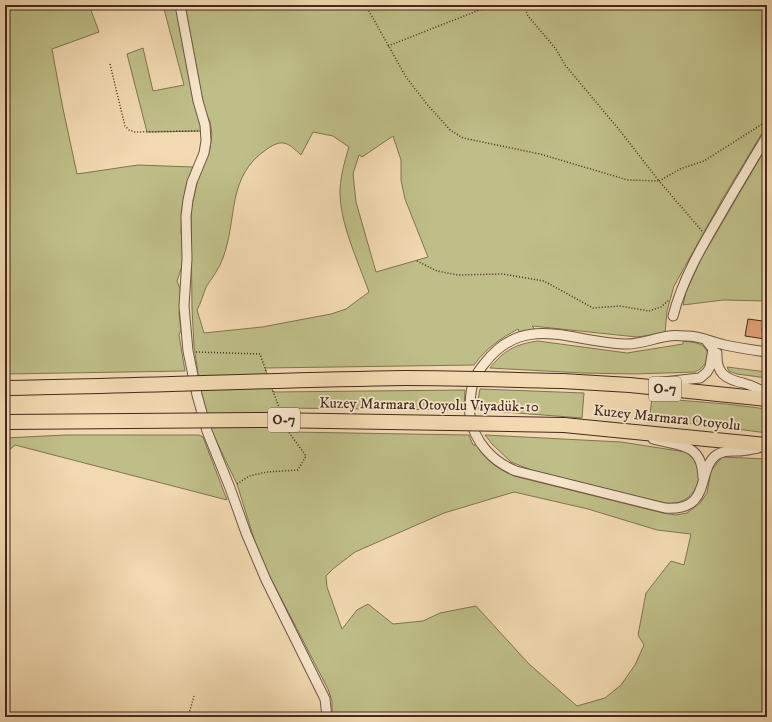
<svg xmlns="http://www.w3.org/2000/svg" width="772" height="722" viewBox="0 0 772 722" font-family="'IM FELL DW Pica',serif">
<rect width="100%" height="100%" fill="#f2d9b1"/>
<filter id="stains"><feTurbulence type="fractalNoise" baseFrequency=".005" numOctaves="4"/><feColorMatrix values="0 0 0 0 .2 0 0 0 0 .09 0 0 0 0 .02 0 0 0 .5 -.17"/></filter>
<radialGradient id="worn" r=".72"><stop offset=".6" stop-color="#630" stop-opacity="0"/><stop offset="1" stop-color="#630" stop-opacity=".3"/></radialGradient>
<!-- green -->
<path fill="#bfbe88" stroke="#817352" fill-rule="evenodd" d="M 5,5 L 89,5 L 99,32 L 52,49 L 62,104 L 77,174 L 138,165 L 193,167 L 186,188 L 182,209 L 181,232 L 184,248 L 183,263 L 177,281 L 182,293 L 179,313 L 181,330 L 179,335 L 185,371 L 5,374 Z
M 163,5 L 177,5 L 189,77 L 202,131 L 147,132 L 127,54 L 143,48 L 153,91 L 184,85 Z
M 185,5 L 762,5 L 767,21 L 767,125 L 723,198 L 674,286 L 667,311 L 665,333 L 637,337 L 532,326 L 535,329 L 519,332 L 518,329 C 500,339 486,348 474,365 L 265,368 L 273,392 L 465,390 L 464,410 L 280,408 L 289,432 L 469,435 L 473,445 L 477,445 C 485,460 498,469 514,476 L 663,513 L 676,515 L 687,513 L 700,503 L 707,493 L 711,471 L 722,457 L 767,459 L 767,717 L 332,717 L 332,701 L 328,689 L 269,575 L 255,542 L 237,484 L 212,432 L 200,388 L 194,346 L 192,308 L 191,209 L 199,174 L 210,148 L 212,134 L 210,122 L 205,111 L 201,94 ZM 313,132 L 333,136 L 349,147 C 345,160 341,174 340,189 C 339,222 358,261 369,292 L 346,309 L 331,314 L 262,327 L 204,333 L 197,310 C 201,303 203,295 206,287 C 212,278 219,269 223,258 C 238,217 226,177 267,149 C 283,138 288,143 301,155 ZM 393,136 L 401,160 L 401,180 L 405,199 L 428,257 L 376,272 L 356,202 L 353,174 L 359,155 L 362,157 ZM 514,492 L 588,509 L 657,530 L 691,534 L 684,565 L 671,561 L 646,593 L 638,635 L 644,645 L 635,665 L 621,685 L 605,698 L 577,706 L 529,664 L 476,606 L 440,613 L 423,621 L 393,624 L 368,604 L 357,610 L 342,629 L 327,587 L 326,576 L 334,568 L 355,552 L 444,513 Z
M 767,146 L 767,301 L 723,300 L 683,305 L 686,292 L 701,259 Z
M 538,341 L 627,353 L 683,344 L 683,341 C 688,342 693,342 697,343 C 714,349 709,365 695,372 L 635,374 L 583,373 L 490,368 C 504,350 516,344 538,341 Z
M 727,367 L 767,372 L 767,378 L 737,374 L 729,371 Z
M 480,389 L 584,393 L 582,418 L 478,410 L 478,400 Z
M 652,398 L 726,404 L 767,409 L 767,433 L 698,424 L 649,422 Z
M 65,435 L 199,435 L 203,437 L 227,500 L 15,445 L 5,454 L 5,438 Z
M 485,435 L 621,442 L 692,453 C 695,460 699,467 699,474 C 699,489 688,502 674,503 C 670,504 665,503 661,502 L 551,477 L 521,466 L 511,462 L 492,444 Z"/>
<!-- building -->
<path fill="#de9e76" stroke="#43281d" d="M 748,319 L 763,321 L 762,331 L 766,332 L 765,339 L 745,336 Z"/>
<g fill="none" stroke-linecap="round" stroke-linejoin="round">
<defs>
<path id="minor" d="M 180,5 L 198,101 L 205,125 L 206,141 L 204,153 L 192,182 L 188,200 L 186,216 L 187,259 L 184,306 L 188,351 L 197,395 L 207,431 L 230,488 L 246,533 L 266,580 L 325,699 L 327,717
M 673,316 C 683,278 702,246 722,212 C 737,186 752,161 767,136
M 717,353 C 716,373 725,379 743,383 C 751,385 759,389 767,393
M 654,383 L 700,378 L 707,372 L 710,367 L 713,349 L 705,339
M 653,439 C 678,446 702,442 703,477
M 758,448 C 752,449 745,451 739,451 C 732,451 725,450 718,454 C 695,468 714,512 665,508 L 516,471 C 493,462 474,442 470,416 C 469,408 471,387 474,380 C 476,374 480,369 484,364 C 523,312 571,342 624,344 C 639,345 654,338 669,336 C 674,335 681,336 687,336 C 700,336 712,342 725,345 C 739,348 753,350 767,352"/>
<path id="highway" d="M 562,381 L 630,385 L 767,399
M 564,425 L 767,445"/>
</defs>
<!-- minor casing -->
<use href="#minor" stroke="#6f5442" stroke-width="11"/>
<!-- highway casing -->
<use href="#highway" stroke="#43281d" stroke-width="16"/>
<!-- path -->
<path stroke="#43281d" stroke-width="1.5" stroke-dasharray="1 2" stroke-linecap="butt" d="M 367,5 L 369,11 L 406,77 L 426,103 L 450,130 L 463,138 L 540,154 L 628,180 L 659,181 L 621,132 L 565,65 L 556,49 L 528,16 L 525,9 L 526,5
M 388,46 L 492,5
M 110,64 L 125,126 L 129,130 L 135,132 L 198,131
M 702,231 L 659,181 L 680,169 L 704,161 L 767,121
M 417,261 L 437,271 L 458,275 L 503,274 L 544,281 L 593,308 L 620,306 L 649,311 L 661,307 L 669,300
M 196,352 L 260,354 L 266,371
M 273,391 L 280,410
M 237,484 L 249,476 L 267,472 L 298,470 L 306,456 L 288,431
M 188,717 L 194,696"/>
<!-- minor -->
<use href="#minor" stroke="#f7e6cc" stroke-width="9"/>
<!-- highway -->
<use href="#highway" stroke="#f2d9b1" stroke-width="14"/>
<defs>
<path id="highway-bridge" d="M 5,388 C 138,386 271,380 405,378 C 457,378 510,380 562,381
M 5,422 L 268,420 L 564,425"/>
</defs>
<!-- highway-bridge casing -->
<use href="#highway-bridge" stroke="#43281d" stroke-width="16" stroke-linecap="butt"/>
<!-- highway-bridge -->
<use href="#highway-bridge" stroke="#f2d9b1" stroke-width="14"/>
</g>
<g text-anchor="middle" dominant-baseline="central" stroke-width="3.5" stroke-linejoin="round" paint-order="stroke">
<!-- shield labels -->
<g fill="#f7e6cc" stroke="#796152" stroke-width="1">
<rect x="649" y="377" width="32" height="24" rx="3"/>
<rect x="268" y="408" width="32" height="24" rx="3"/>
</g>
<g font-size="14" font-weight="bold" fill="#43281d">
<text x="665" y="389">O-7</text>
<text x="284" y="420">O-7</text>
</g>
<!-- street labels -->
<g font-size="15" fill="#43281d" stroke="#f7e6cc">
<text transform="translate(429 405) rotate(1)">Kuzey Marmara Otoyolu Viyadük-10</text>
<text transform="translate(667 418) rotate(6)">Kuzey Marmara Otoyolu</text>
</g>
</g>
<!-- margin -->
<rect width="772" height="722" fill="none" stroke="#f2d9b1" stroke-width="20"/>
<rect x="6" y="6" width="760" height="710" fill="none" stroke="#43281d" stroke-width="2"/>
<rect x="10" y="10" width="752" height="702" fill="none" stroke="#43281d"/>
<rect width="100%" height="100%" filter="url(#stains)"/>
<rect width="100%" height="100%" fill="url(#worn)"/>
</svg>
